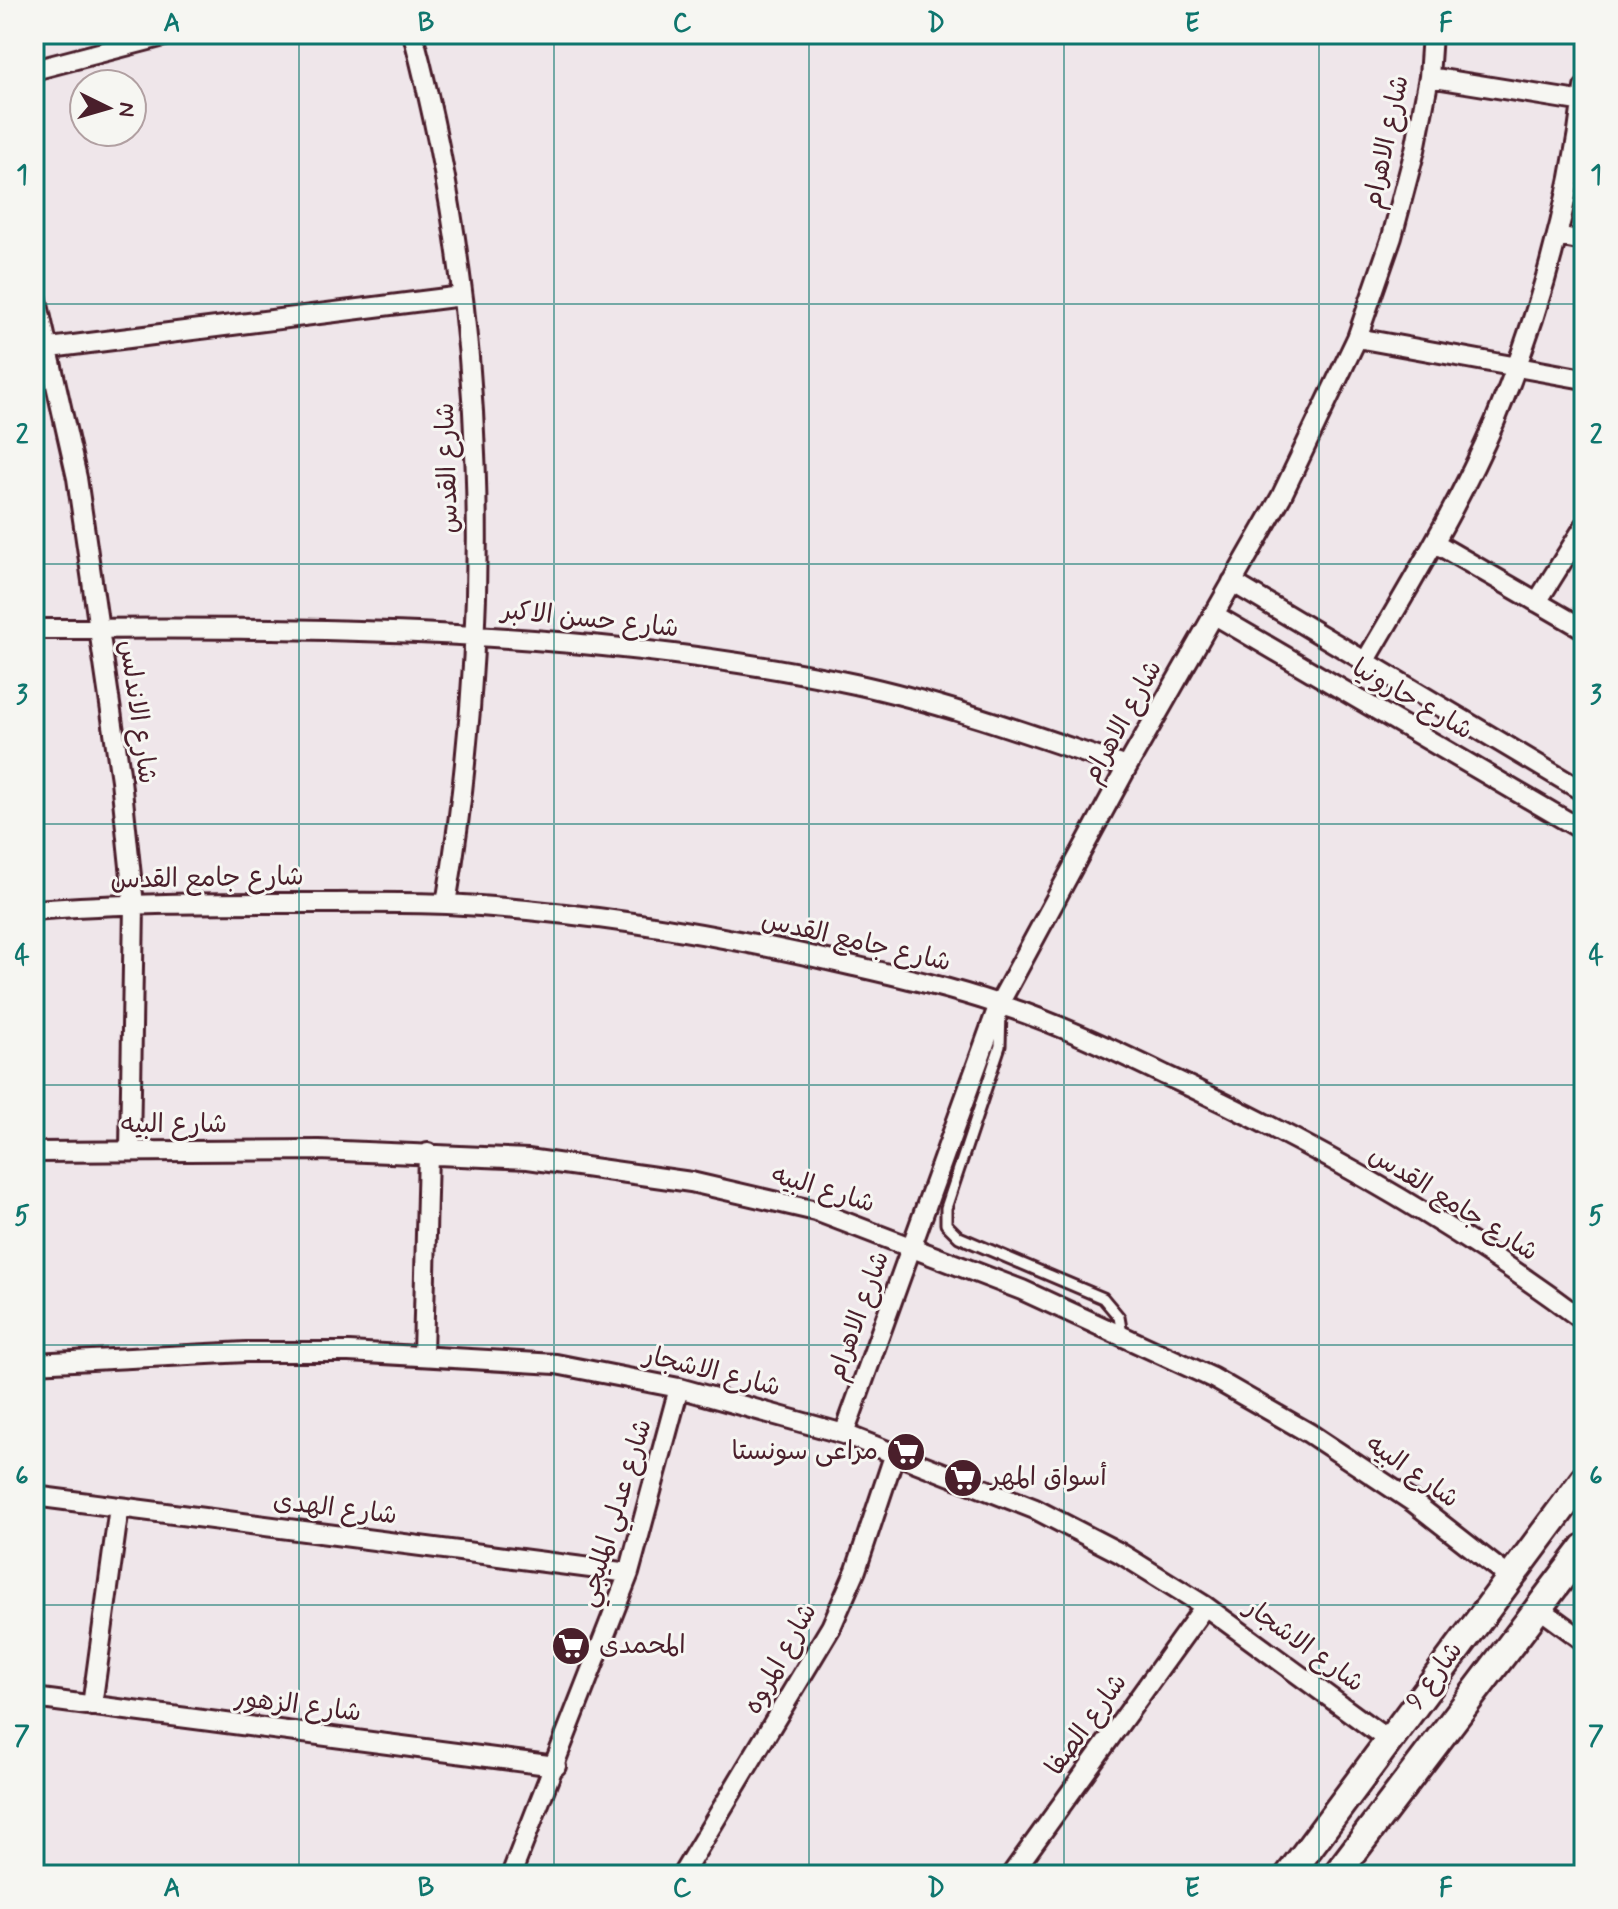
<svg xmlns="http://www.w3.org/2000/svg" width="1618" height="1909" viewBox="0 0 1618 1909" font-family="Mynerve,'Playpen Sans Arabic',sans-serif">
<rect width="100%" height="100%" fill="#efe6ea"/>
<filter id="ink" filterUnits="userSpaceOnUse"><feTurbulence type="fractalNoise" baseFrequency=".0125" numOctaves="2"/><feDisplacementMap in="SourceGraphic" scale="16" xChannelSelector="R" yChannelSelector="G"/><feConvolveMatrix kernelMatrix="1 2 1 2 8 2 1 2 1" color-interpolation-filters="sRGB"/></filter>
<g filter="url(#ink)">
<g fill="none" stroke-linecap="round" stroke-linejoin="round">
<defs>
<path id="service" d="M 1001,1011 L 1000,1046 L 946,1208 L 946,1224 L 959,1237 L 1103,1298 L 1119,1317 L 1122,1334"/>
<path id="minor" d="M 413,34 C 488,317 494,617 446,904
M 34,70 L 172,34
M 1429,77 L 1584,102
M 1557,236 L 1584,241
M 34,287 L 77,478 L 121,780 L 134,905 L 130,1150
M 1357,338 L 1584,379
M 34,350 L 462,296
M 1435,543 L 1584,629
M 1232,582 L 1584,792
M 1537,602 L 1584,527
M 1213,614 L 1584,831
M 34,629 C 308,627 585,627 855,684 C 947,704 1037,737 1127,767
M 1365,662 C 1411,583 1459,505 1495,421 C 1539,316 1571,201 1584,88
M 34,910 C 122,903 210,903 298,903 C 347,903 397,902 447,904 C 584,911 721,934 854,966 C 902,977 951,988 998,1004 C 1055,1022 1111,1049 1165,1075 C 1312,1143 1455,1224 1584,1321
M 34,1152 L 319,1150 L 528,1159 L 691,1182 L 816,1211 L 1022,1290 L 1213,1378 L 1309,1433 L 1413,1502 L 1509,1577
M 423,1355 L 428,1153
M 34,1363 L 246,1352 L 349,1352 L 556,1364 L 679,1388 L 844,1434 L 1035,1509 L 1120,1553 L 1205,1606 L 1388,1740
M 844,1434 L 999,1004 L 1127,767 L 1281,497 L 1357,338 L 1392,237 L 1415,150 L 1429,77 L 1432,34
M 34,1496 L 629,1573
M 1539,1608 L 1584,1641
M 34,1698 L 556,1766
M 92,1706 L 119,1507
M 511,1875 L 629,1573 L 679,1388
M 682,1875 L 831,1627 L 856,1570 L 895,1453
M 1011,1875 L 1205,1606"/>
<path id="secondary" d="M 1289,1875 L 1584,1479
M 1336,1875 L 1584,1548"/>
</defs>
<!-- service casing -->
<use href="#service" stroke="#4a1f2b" stroke-width="15"/>
<!-- minor casing -->
<use href="#minor" stroke="#4a1f2b" stroke-width="24"/>
<!-- secondary casing -->
<use href="#secondary" stroke="#4a1f2b" stroke-width="32"/>
<!-- service -->
<use href="#service" stroke="#f6f6f2" stroke-width="9"/>
<!-- minor -->
<use href="#minor" stroke="#f6f6f2" stroke-width="18"/>
<!-- secondary -->
<use href="#secondary" stroke="#f6f6f2" stroke-width="26"/>
</g>
</g>
<!-- grid -->
<path fill="none" stroke="#0f766e" stroke-width="2" stroke-opacity="0.55" d="M 299,34 L 299,1875M 554,34 L 554,1875M 809,34 L 809,1875M 1064,34 L 1064,1875M 1319,34 L 1319,1875M 34,304 L 1584,304M 34,564 L 1584,564M 34,824 L 1584,824M 34,1085 L 1584,1085M 34,1345 L 1584,1345M 34,1605 L 1584,1605"/>
<!-- icons -->
<defs>
<symbol id="supermarket-disc" viewBox="-11 -11 22 22"><circle r="9.5" fill="#4a1f2b" stroke="#f6f6f2"/><path d="M-6-5.5h2.5l.6 2H6L4.5 2H-2.5L-4.4-4H-6ZM-1.5 3.2a1.3 1.3 0 1 0 .1 0ZM3 3.2a1.3 1.3 0 1 0 .1 0Z" fill="#fff"/></symbol>
</defs>
<g fill-rule="evenodd">
<use href="#supermarket-disc" x="884" y="1430" width="44" height="44"/>
<use href="#supermarket-disc" x="941" y="1456" width="44" height="44"/>
<use href="#supermarket-disc" x="549" y="1624" width="44" height="44"/>
</g>
<g text-anchor="middle" dominant-baseline="central" stroke-width="6" stroke-linejoin="round" paint-order="stroke">
<!-- street labels -->
<g font-size="26" fill="#4a1f2b" stroke="#f6f6f2">
<text transform="translate(1387 142) rotate(-78)">شارع الاهرام</text>
<text transform="translate(448 468) rotate(-92)">شارع القدس</text>
<text transform="translate(590 620) rotate(6)">شارع حسن الاكبر</text>
<text transform="translate(1412 700) rotate(30)">شارع حارونيا</text>
<text transform="translate(137 712) rotate(82)">شارع الاندلس</text>
<text transform="translate(1123 722) rotate(-61)">شارع الاهرام</text>
<text transform="translate(207 879) rotate(-1)">شارع جامع القدس</text>
<text transform="translate(856 942) rotate(13)">شارع جامع القدس</text>
<text x="174" y="1125">شارع البيه</text>
<text transform="translate(823 1190) rotate(17)">شارع البيه</text>
<text transform="translate(1453 1204) rotate(32)">شارع جامع القدس</text>
<text transform="translate(859 1316) rotate(-70)">شارع الاهرام</text>
<text transform="translate(712 1372) rotate(14)">شارع الاشجار</text>
<text transform="translate(1412 1472) rotate(35)">شارع البيه</text>
<text transform="translate(335 1509) rotate(7)">شارع الهدى</text>
<text transform="translate(616 1513) rotate(-73)">شارع عدلي المليجي</text>
<text transform="translate(1304 1646) rotate(36)">شارع الاشجار</text>
<text transform="translate(781 1659) rotate(-61)">شارع المروه</text>
<text transform="translate(1435 1676) rotate(-54)">شارع 9</text>
<text transform="translate(298 1706) rotate(7)">شارع الزهور</text>
<text transform="translate(1087 1725) rotate(-54)">شارع الصفا</text>
</g>
<!-- poi labels -->
<g font-size="26" fill="#4a1f2b" stroke="#f6f6f2" text-anchor="start">
<text x="878" y="1452" text-anchor="end">مراعى سونستا</text>
<text x="991" y="1478">أسواق المهر</text>
<text x="599" y="1646">المحمدى</text>
</g>
</g>
<!-- margin -->
<rect width="1618" height="1909" fill="none" stroke="#f6f6f2" stroke-width="88"/>
<!-- north arrow -->
<g transform="translate(108 108) rotate(95)"><circle r="38" fill="#f6f6f2" stroke="#b1a0a2" stroke-width="2"/>
<path d="M0-6L14 30L0 20L-14 30Z" fill="#4a1f2b"/>
<text y="-12" font-size="22" font-weight="bold" text-anchor="middle" fill="#4a1f2b">N</text>
</g>
<rect x="44" y="44" width="1530" height="1821" fill="none" stroke="#0f766e" stroke-width="3"/>
<g font-size="26" text-anchor="middle" font-weight="bold" fill="#0f766e">
<text x="172" y="31">A</text>
<text x="426" y="31">B</text>
<text x="682" y="31">C</text>
<text x="936" y="31">D</text>
<text x="1192" y="31">E</text>
<text x="1446" y="31">F</text>
<text x="22" y="183">1</text>
<text x="1596" y="183">1</text>
<text x="22" y="443">2</text>
<text x="1596" y="443">2</text>
<text x="22" y="703">3</text>
<text x="1596" y="703">3</text>
<text x="22" y="964">4</text>
<text x="1596" y="964">4</text>
<text x="22" y="1224">5</text>
<text x="1596" y="1224">5</text>
<text x="22" y="1484">6</text>
<text x="1596" y="1484">6</text>
<text x="22" y="1744">7</text>
<text x="1596" y="1744">7</text>
<text x="172" y="1896">A</text>
<text x="426" y="1896">B</text>
<text x="682" y="1896">C</text>
<text x="936" y="1896">D</text>
<text x="1192" y="1896">E</text>
<text x="1446" y="1896">F</text>
</g>
</svg>
